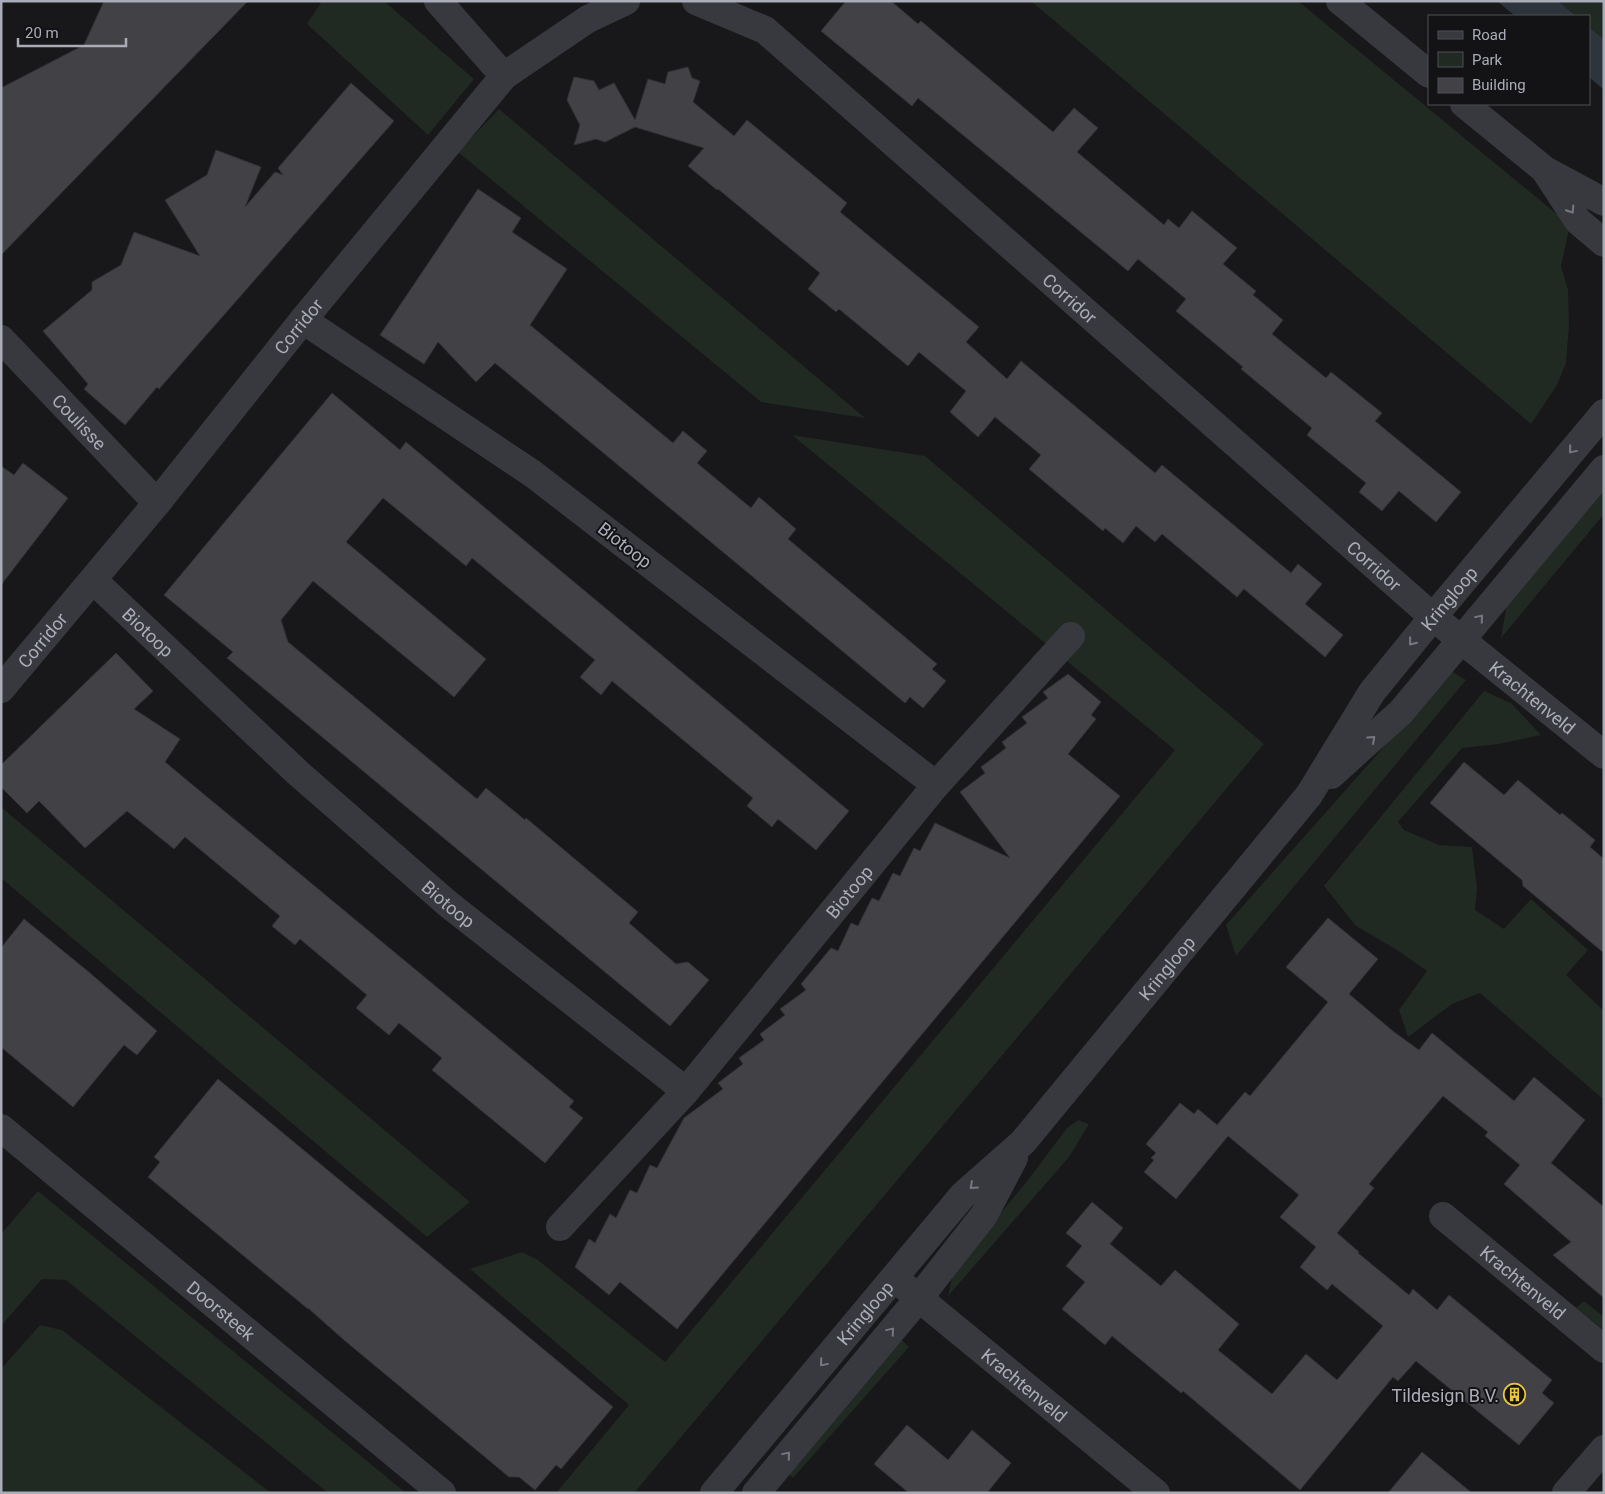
<svg xmlns="http://www.w3.org/2000/svg" width="1605" height="1494" viewBox="0 0 1605 1494" font-family="Roboto,sans-serif">
<rect width="100%" height="100%" fill="#181719"/>
<!-- green -->
<path fill="#212923" d="M 322,1 L 384,1 L 474,79 L 428,135 L 307,24 Z
M 1031,1 L 1298,1 L 1570,225 L 1561,266 L 1568,290 L 1569,325 L 1566,363 L 1557,385 L 1531,424 Z
M 1558,1 L 1604,1 L 1604,39 L 1589,27 L 1589,16 L 1576,16 Z
M 499,109 L 865,418 L 761,402 L 458,152 Z
M 792,435 L 925,456 L 1264,744 L 634,1493 L 556,1493 L 629,1405 L 470,1269 L 522,1252 L 538,1260 L 665,1362 L 1175,750 Z
M 1604,491 L 1604,514 L 1501,638 L 1507,603 Z
M 1451,671 L 1466,680 L 1236,956 L 1226,925 Z
M 1484,691 L 1511,703 L 1541,735 L 1499,744 L 1462,748 L 1398,822 L 1404,830 L 1439,845 L 1472,847 L 1477,888 L 1475,910 L 1504,929 L 1531,899 L 1588,950 L 1566,975 L 1604,1011 L 1604,1100 L 1480,993 L 1452,1004 L 1408,1037 L 1399,1010 L 1427,971 L 1397,950 L 1356,926 L 1324,886 Z
M 1,807 L 470,1202 L 427,1237 L 1,878 Z
M 1078,1120 L 1089,1124 L 1069,1157 L 948,1296 L 954,1269 L 1028,1180 L 1067,1128 Z
M 38,1191 L 406,1493 L 328,1493 L 66,1280 L 42,1279 L 1,1326 L 1,1234 Z
M 1584,1301 L 1604,1317 L 1604,1330 L 1576,1308 Z
M 40,1325 L 62,1330 L 271,1493 L 1,1493 L 1,1369 Z
M 900,1338 L 909,1347 L 793,1478 L 784,1469 Z"/>
<!-- water -->
<path fill="#2e343c" d="M 1497,1 L 1558,1 L 1576,16 L 1515,16 Z
M 1589,27 L 1604,39 L 1604,90 L 1589,77 Z"/>
<!-- building -->
<path fill="#424246" stroke="#323135" d="M 104,1 L 248,1 L 1,255 L 1,88 L 84,45 Z
M 846,1 L 891,1 L 918,24 L 921,21 L 1053,132 L 1074,108 L 1098,128 L 1077,152 L 1164,225 L 1168,219 L 1179,228 L 1192,211 L 1237,248 L 1223,264 L 1256,291 L 1253,295 L 1283,320 L 1272,334 L 1326,378 L 1331,372 L 1382,413 L 1375,421 L 1461,492 L 1436,522 L 1399,491 L 1382,511 L 1359,492 L 1366,483 L 1307,435 L 1312,428 L 1241,369 L 1243,367 L 1176,311 L 1186,299 L 1138,259 L 1128,271 L 918,98 L 912,106 L 821,31 Z
M 688,67 L 692,78 L 700,81 L 693,102 L 734,136 L 747,120 L 847,203 L 840,212 L 979,327 L 966,342 L 1007,379 L 1021,361 L 1155,473 L 1162,465 L 1291,573 L 1298,564 L 1322,584 L 1305,604 L 1343,635 L 1325,657 L 1244,589 L 1237,597 L 1162,534 L 1155,542 L 1136,526 L 1123,543 L 1105,528 L 1103,531 L 1029,469 L 1041,455 L 995,417 L 978,437 L 950,412 L 966,391 L 919,352 L 908,366 L 839,309 L 836,312 L 808,289 L 820,273 L 718,189 L 717,190 L 688,166 L 704,148 L 635,127 L 605,142 L 596,139 L 574,145 L 580,125 L 567,100 L 574,77 L 594,81 L 599,90 L 614,83 L 635,120 L 648,79 L 665,84 L 668,72 Z
M 351,83 L 394,121 L 159,389 L 157,387 L 125,425 L 84,389 L 88,384 L 43,331 L 92,290 L 92,282 L 121,265 L 134,232 L 200,256 L 165,200 L 207,175 L 216,150 L 261,167 L 245,207 L 275,172 L 283,175 L 278,168 Z
M 478,189 L 521,218 L 512,232 L 567,269 L 530,325 L 673,443 L 683,431 L 707,451 L 697,463 L 751,508 L 759,497 L 796,529 L 788,539 L 937,664 L 932,669 L 946,681 L 923,708 L 910,697 L 905,703 L 495,363 L 476,382 L 438,342 L 424,364 L 380,335 Z
M 332,393 L 400,450 L 406,442 L 849,811 L 816,850 L 778,819 L 772,827 L 747,806 L 753,798 L 612,681 L 601,695 L 580,677 L 595,660 L 472,558 L 466,566 L 383,498 L 346,542 L 486,659 L 454,697 L 313,581 L 281,620 L 288,642 L 477,799 L 486,788 L 525,820 L 526,818 L 638,912 L 629,923 L 676,964 L 688,962 L 709,980 L 670,1026 L 227,658 L 233,652 L 164,595 Z
M 23,463 L 68,498 L 1,585 L 1,466 L 14,475 Z
M 116,653 L 153,691 L 134,709 L 180,739 L 165,762 L 574,1101 L 569,1107 L 583,1118 L 545,1163 L 432,1070 L 442,1058 L 399,1023 L 389,1035 L 356,1008 L 367,995 L 300,939 L 295,945 L 272,926 L 280,916 L 185,837 L 174,849 L 127,811 L 85,848 L 39,801 L 27,813 L 1,787 L 1,765 Z
M 1068,674 L 1101,702 L 1091,715 L 1096,719 L 1068,754 L 1120,796 L 677,1329 L 620,1282 L 609,1295 L 575,1267 L 589,1239 L 595,1243 L 610,1214 L 616,1218 L 630,1190 L 637,1193 L 650,1165 L 657,1168 L 684,1118 L 723,1089 L 718,1083 L 743,1064 L 739,1058 L 764,1040 L 760,1034 L 785,1015 L 780,1009 L 806,990 L 801,984 L 831,948 L 838,951 L 851,923 L 858,926 L 872,898 L 879,901 L 893,873 L 900,876 L 914,848 L 920,851 L 935,823 L 1010,858 L 960,792 L 985,773 L 981,767 L 1006,748 L 1002,742 L 1027,723 L 1022,717 L 1048,698 L 1043,692 Z
M 1464,762 L 1504,795 L 1518,780 L 1560,815 L 1562,813 L 1595,840 L 1590,847 L 1604,859 L 1604,953 L 1523,886 L 1522,880 L 1430,803 Z
M 1328,918 L 1378,959 L 1349,994 L 1394,1032 L 1419,1050 L 1432,1033 L 1514,1101 L 1534,1077 L 1585,1120 L 1551,1163 L 1604,1207 L 1604,1298 L 1553,1255 L 1571,1242 L 1504,1184 L 1520,1165 L 1485,1136 L 1488,1132 L 1443,1096 L 1369,1184 L 1374,1188 L 1337,1233 L 1359,1252 L 1358,1253 L 1409,1295 L 1413,1289 L 1437,1310 L 1449,1295 L 1552,1380 L 1542,1393 L 1554,1403 L 1519,1445 L 1416,1361 L 1398,1381 L 1393,1377 L 1300,1490 L 1183,1391 L 1181,1393 L 1112,1336 L 1105,1345 L 1062,1309 L 1085,1282 L 1066,1266 L 1082,1246 L 1066,1233 L 1092,1202 L 1123,1228 L 1110,1244 L 1161,1286 L 1175,1270 L 1239,1324 L 1218,1350 L 1272,1394 L 1306,1354 L 1337,1380 L 1383,1326 L 1332,1284 L 1327,1290 L 1300,1267 L 1316,1247 L 1280,1217 L 1299,1195 L 1228,1136 L 1176,1199 L 1144,1172 L 1154,1160 L 1151,1158 L 1156,1153 L 1146,1144 L 1180,1103 L 1194,1114 L 1198,1109 L 1217,1125 L 1245,1092 L 1250,1096 L 1328,1002 L 1286,967 Z
M 24,919 L 90,973 L 157,1031 L 137,1055 L 124,1045 L 73,1107 L 1,1047 L 1,948 Z
M 218,1079 L 613,1407 L 561,1469 L 556,1465 L 535,1490 L 519,1477 L 509,1477 L 344,1340 L 308,1308 L 308,1309 L 148,1177 L 160,1162 L 154,1157 Z
M 907,1425 L 948,1460 L 972,1430 L 1011,1463 L 987,1493 L 909,1493 L 874,1464 Z
M 1422,1452 L 1472,1493 L 1388,1493 Z"/>
<g fill="none" stroke-linecap="round" stroke-linejoin="round">
<!-- minor -->
<g stroke="#38393e" stroke-width="28">
<path d="M 438,1 L 504,76"/>
<path id="s1" d="M 696,1 L 765,30 L 1433,617 L 1604,755"/>
<path d="M 1340,1 L 1429,74"/>
<path d="M 1464,104 L 1545,170 L 1604,202"/>
<path d="M 1546,172 L 1578,221 L 1604,243"/>
<path id="s2" d="M 1,339 L 157,503"/>
<path id="s3" d="M 93,580 L 298,773 L 448,904 L 686,1091 L 936,785 L 533,474 L 303,320"/>
<path id="s4" d="M 1,689 L 157,503 L 303,320 L 504,76 L 588,19 L 626,1"/>
<path d="M 1331,775 L 1401,712 L 1604,469"/>
<path d="M 936,785 L 1071,636"/>
<path id="s5" d="M 1,1128 L 442,1493"/>
<path id="s6" d="M 1443,1216 L 1604,1349"/>
<path d="M 560,1227 L 686,1091"/>
<path id="s7" d="M 904,1286 L 1156,1493"/>
<path id="s8" d="M 714,1493 L 963,1195 L 1023,1142 L 1309,795 L 1372,692 L 1433,617 L 1604,413"/>
<path d="M 756,1493 L 919,1298 L 984,1215 L 1014,1158"/>
<path d="M 1566,1493 L 1604,1449"/>
</g>
</g>
<!-- one-way arrows -->
<defs><path id="oneway-chevron" d="M-2-3.5L2.5 0L-2 3.5" fill="none" stroke-width="1.6" stroke-linecap="round" stroke-linejoin="round" transform="scale(1.25)"/></defs>
<g stroke="#777981">
<use href="#oneway-chevron" transform="translate(1571 210) rotate(57)"/>
<use href="#oneway-chevron" transform="translate(1572 450) rotate(130)"/>
<use href="#oneway-chevron" transform="translate(1480 618) rotate(-50)"/>
<use href="#oneway-chevron" transform="translate(1412 642) rotate(129)"/>
<use href="#oneway-chevron" transform="translate(1372 739) rotate(-42)"/>
<use href="#oneway-chevron" transform="translate(973 1186) rotate(138)"/>
<use href="#oneway-chevron" transform="translate(891 1331) rotate(-50)"/>
<use href="#oneway-chevron" transform="translate(823 1363) rotate(130)"/>
<use href="#oneway-chevron" transform="translate(787 1455) rotate(-50)"/>
</g>
<!-- icons -->
<defs>
<symbol id="building-ring" viewBox="-11 -11 22 22"><circle r="9.5" fill="#131214" stroke="#e8c741" stroke-width="1.5"/><path d="M-4-6H4V6H1V3H-1V6H-4ZM-2.5-4.3h1.7v1.8h-1.7ZM.8-4.3h1.7v1.8H.8ZM-2.5-1h1.7V.8h-1.7ZM.8-1h1.7V.8H.8Z" fill="#e8c741"/></symbol>
</defs>
<g fill-rule="evenodd">
<use href="#building-ring" x="1502" y="1382" width="25" height="25"/>
</g>
<g text-anchor="middle" dominant-baseline="central" stroke-width="4" stroke-linejoin="round" paint-order="stroke">
<!-- street labels -->
<g font-size="18" fill="#aaadb8" stroke="#131214">
<text stroke="none"><textPath href="#s1" startOffset="481">Corridor</textPath></text>
<text stroke="none"><textPath href="#s4" startOffset="469">Corridor</textPath></text>
<text stroke="none"><textPath href="#s2" startOffset="114">Coulisse</textPath></text>
<text transform="translate(625 545) rotate(38)">Biotoop</text>
<text stroke="none"><textPath href="#s1" startOffset="886">Corridor</textPath></text>
<text stroke="none"><textPath href="#s8" startOffset="1160">Kringloop</textPath></text>
<text stroke="none"><textPath href="#s3" startOffset="76">Biotoop</textPath></text>
<text stroke="none"><textPath href="#s4" startOffset="64">Corridor</textPath></text>
<text stroke="none"><textPath href="#s1" startOffset="1092">Krachtenveld</textPath></text>
<text stroke="none"><textPath href="#s3" startOffset="1041">Biotoop</textPath></text>
<text stroke="none"><textPath href="#s3" startOffset="481">Biotoop</textPath></text>
<text stroke="none"><textPath href="#s8" startOffset="694">Kringloop</textPath></text>
<text stroke="none"><textPath href="#s6" startOffset="104">Krachtenveld</textPath></text>
<text stroke="none"><textPath href="#s5" startOffset="286">Doorsteek</textPath></text>
<text stroke="none"><textPath href="#s8" startOffset="235">Kringloop</textPath></text>
<text stroke="none"><textPath href="#s7" startOffset="156">Krachtenveld</textPath></text>
</g>
<!-- poi labels -->
<g font-size="18" fill="#aaadb8" stroke="#131214" text-anchor="end">
<text x="1499" y="1395">Tildesign B.V.</text>
</g>
</g>
<!-- border -->
<rect width="1605" height="1494" fill="none" stroke="#aaadb8" stroke-width="5"/>
<!-- legend -->
<rect x="1428" y="15" width="162" height="90" fill="#131214" stroke="#4f5056"/>
<rect x="1438" y="31" width="25" height="8" fill="#38393e" stroke="#4f5056"/>
<text x="1472" y="40" font-size="15" fill="#aaadb8">Road</text>
<rect x="1438" y="52" width="25" height="15" fill="#212923" stroke="#4f5056"/>
<text x="1472" y="65" font-size="15" fill="#aaadb8">Park</text>
<rect x="1438" y="78" width="25" height="15" fill="#424246" stroke="#4f5056"/>
<text x="1472" y="90" font-size="15" fill="#aaadb8">Building</text>
<!-- scale -->
<path d="M18 38v8h108v-8" fill="none" stroke="#aaadb8" stroke-width="2.5"/>
<text x="25" y="38" font-size="15" fill="#aaadb8" stroke="#131214" stroke-width="4" paint-order="stroke">20 m</text>
</svg>
